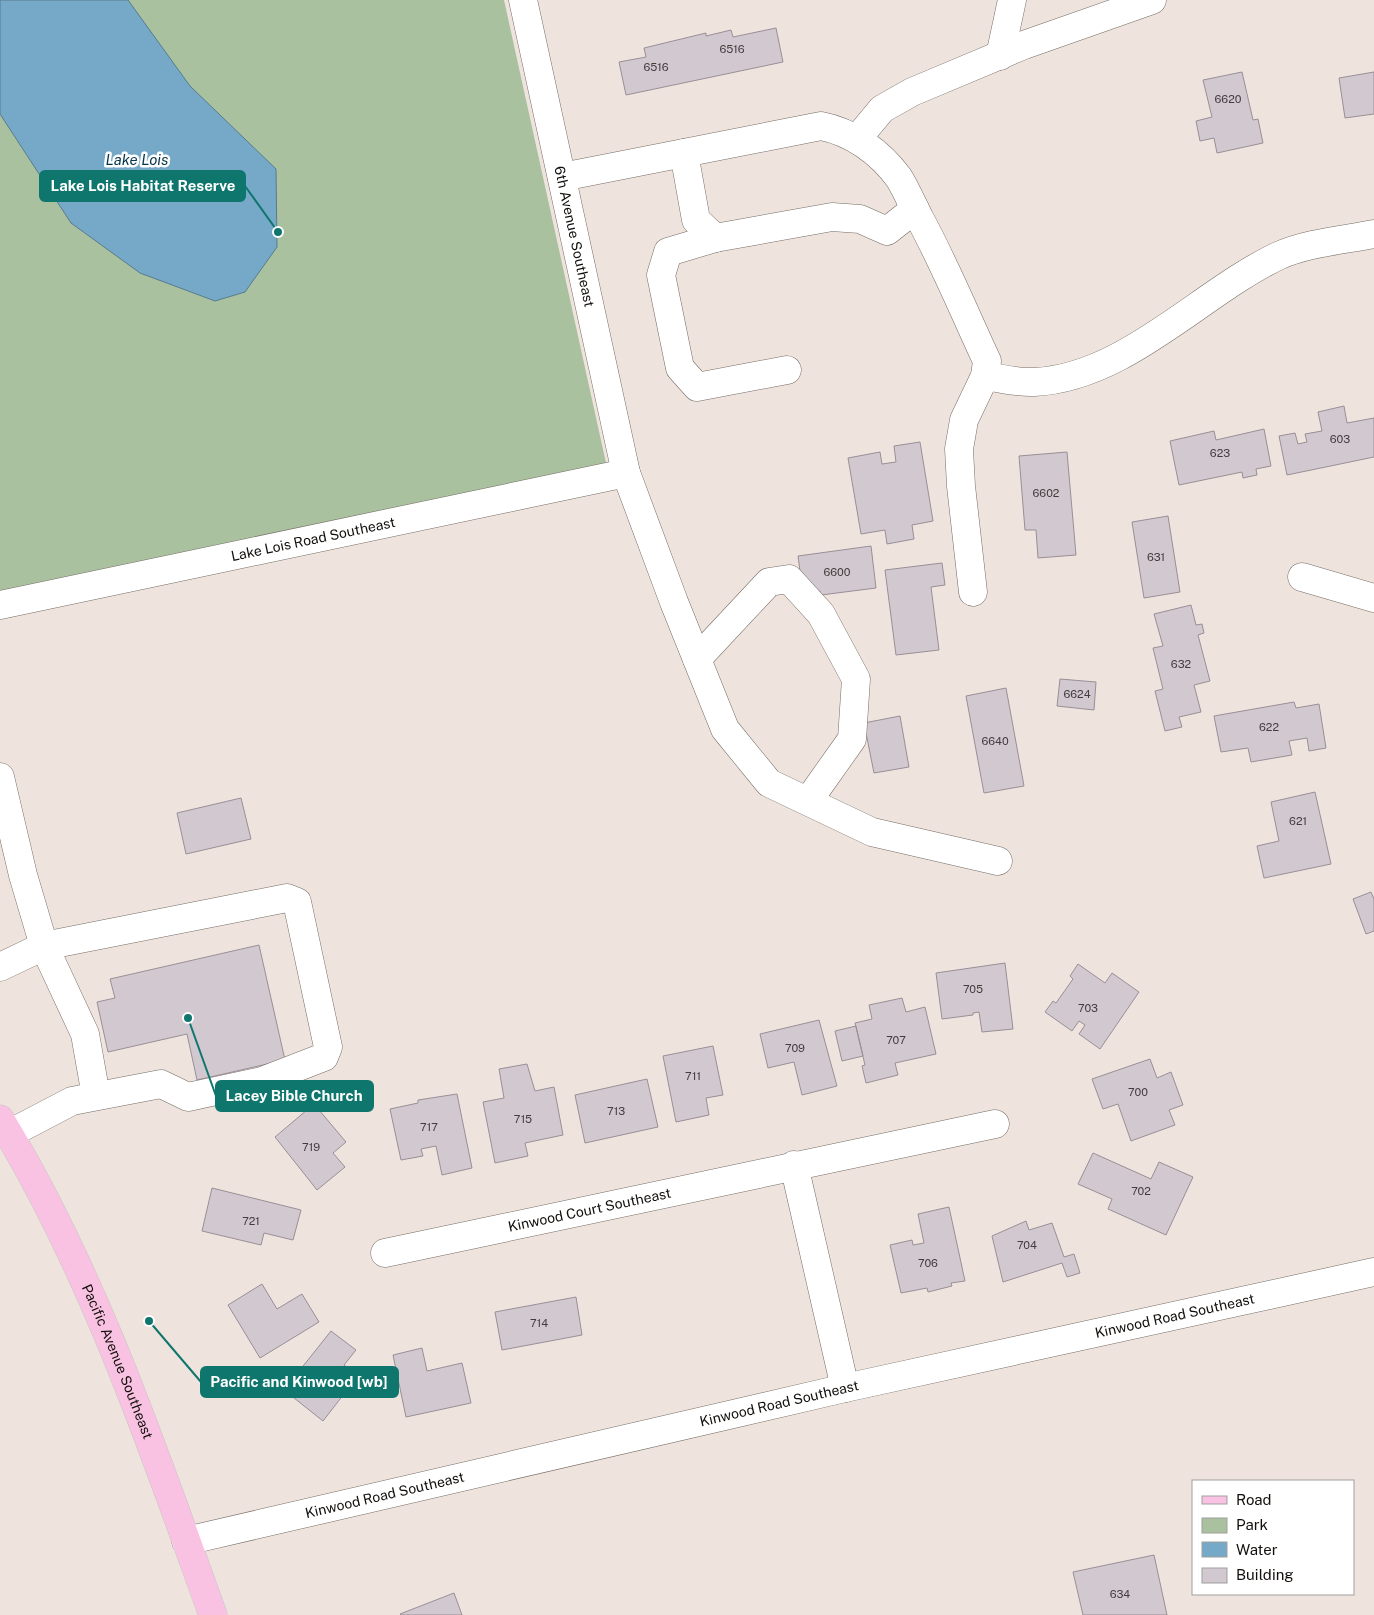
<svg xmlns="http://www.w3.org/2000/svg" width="1374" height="1615" viewBox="0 0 1374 1615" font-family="'Public Sans',sans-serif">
<rect width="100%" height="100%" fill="#efe4dd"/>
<!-- green -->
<path fill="#a9c19f" d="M 0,0 L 504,0 L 606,463 L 0,598 Z"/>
<!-- water -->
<path fill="#75a9c7" stroke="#577b8f" d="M 0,0 L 128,0 L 190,86 L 276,169 L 277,247 L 245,292 L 215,301 L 140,273 L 71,223 L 0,114 Z"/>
<!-- building -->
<path fill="#d2c8d0" stroke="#988f97" d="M 776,28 L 783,62 L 626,95 L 619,62 L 646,57 L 644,48 L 706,33 L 706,36 L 731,30 L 733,37 Z
M 1242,72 L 1253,120 L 1258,119 L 1263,143 L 1217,153 L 1214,138 L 1200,141 L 1196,121 L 1212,117 L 1203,80 Z
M 1374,72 L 1374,114 L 1345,118 L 1339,78 Z
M 1344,406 L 1347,423 L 1374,418 L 1374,457 L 1287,475 L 1279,436 L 1295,433 L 1298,444 L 1307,442 L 1305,434 L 1322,431 L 1318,412 Z
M 1264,429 L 1271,466 L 1256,469 L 1257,475 L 1243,478 L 1242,472 L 1179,485 L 1170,441 L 1214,431 L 1216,440 Z
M 920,442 L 933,521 L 912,525 L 914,539 L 887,544 L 885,530 L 861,534 L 848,458 L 880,452 L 882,464 L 896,462 L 894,446 Z
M 1067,452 L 1076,555 L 1038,558 L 1036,530 L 1025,530 L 1019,456 Z
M 1168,516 L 1180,592 L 1144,598 L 1132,522 Z
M 871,546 L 876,588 L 821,595 L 820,591 L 803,594 L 798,556 Z
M 942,563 L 945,585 L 931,587 L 939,650 L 896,655 L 885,570 Z
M 1191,605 L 1196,625 L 1202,624 L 1204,633 L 1198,635 L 1210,681 L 1194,685 L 1201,712 L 1179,717 L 1182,727 L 1165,731 L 1155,691 L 1163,689 L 1153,648 L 1163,646 L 1154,614 Z
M 1060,679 L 1096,682 L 1094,710 L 1057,706 Z
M 1006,688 L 1024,786 L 984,793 L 966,696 Z
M 1294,702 L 1296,708 L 1319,704 L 1326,748 L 1309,751 L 1307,738 L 1289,741 L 1292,755 L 1251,762 L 1248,748 L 1221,752 L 1214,716 Z
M 900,716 L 909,767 L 874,773 L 864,723 Z
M 1315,792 L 1331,864 L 1264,878 L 1257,846 L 1279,841 L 1271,802 Z
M 241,798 L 251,839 L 186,854 L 177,813 Z
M 1371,892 L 1374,899 L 1374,931 L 1366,934 L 1353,899 Z
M 259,945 L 285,1060 L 197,1080 L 187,1034 L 108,1052 L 97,1002 L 115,998 L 110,979 Z
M 1005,963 L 1013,1029 L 982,1032 L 979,1012 L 973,1013 L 973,1015 L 942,1019 L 936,973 Z
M 1078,964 L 1105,983 L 1112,973 L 1139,992 L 1100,1049 L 1079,1034 L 1085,1025 L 1079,1021 L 1072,1031 L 1045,1012 L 1053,1001 L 1056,1003 L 1073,979 L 1070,976 Z
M 902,998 L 906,1012 L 925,1007 L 936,1054 L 895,1063 L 898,1075 L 866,1083 L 862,1066 L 865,1065 L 855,1023 L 872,1019 L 869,1005 Z
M 819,1020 L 837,1086 L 802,1095 L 794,1062 L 768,1068 L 760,1034 Z
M 856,1026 L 863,1056 L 842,1061 L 835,1031 Z
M 713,1046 L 723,1095 L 706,1098 L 709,1115 L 676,1122 L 663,1056 Z
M 1150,1059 L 1157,1078 L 1171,1072 L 1183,1105 L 1169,1110 L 1175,1125 L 1131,1141 L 1118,1104 L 1103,1109 L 1092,1079 Z
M 527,1064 L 535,1091 L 554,1087 L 563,1135 L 525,1143 L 528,1156 L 495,1163 L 483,1102 L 504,1098 L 499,1069 Z
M 647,1079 L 658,1127 L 585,1143 L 575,1095 Z
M 457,1094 L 472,1168 L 442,1175 L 436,1146 L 421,1149 L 423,1156 L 401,1160 L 390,1109 L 418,1103 L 418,1100 Z
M 314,1104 L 346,1142 L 333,1153 L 345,1167 L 317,1190 L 275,1137 Z
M 1093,1153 L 1151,1179 L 1159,1162 L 1193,1177 L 1166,1235 L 1108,1209 L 1112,1199 L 1078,1184 Z
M 212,1188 L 301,1210 L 293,1240 L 264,1233 L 261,1245 L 202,1231 Z
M 949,1207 L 965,1281 L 951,1283 L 952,1286 L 928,1292 L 927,1288 L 901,1293 L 890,1245 L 912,1240 L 913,1245 L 924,1243 L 918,1214 Z
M 1026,1221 L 1029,1230 L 1052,1223 L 1064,1257 L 1074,1254 L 1080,1273 L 1067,1277 L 1062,1263 L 1003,1282 L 992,1236 Z
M 262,1284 L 277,1309 L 302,1294 L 319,1322 L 260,1358 L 228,1305 Z
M 576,1297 L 582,1335 L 502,1350 L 495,1312 Z
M 331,1331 L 356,1350 L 344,1365 L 358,1376 L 323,1421 L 284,1390 Z
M 422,1348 L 427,1371 L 462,1363 L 471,1403 L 406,1417 L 393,1355 Z
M 1154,1555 L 1167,1615 L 1083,1615 L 1073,1572 Z
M 454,1593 L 462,1615 L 401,1615 L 400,1614 Z"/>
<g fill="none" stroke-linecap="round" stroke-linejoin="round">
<defs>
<g id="minor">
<path id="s1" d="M 523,0 L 626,473 L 674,602 L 725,729 L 769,783 L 872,832 L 998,861"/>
<path d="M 1000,56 L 1012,0"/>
<path d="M 857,139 L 882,109 L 912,92 L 1024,45 L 1152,0"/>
<path d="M 684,153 L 696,220 L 715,238 L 832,217 L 860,219 L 887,231 L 915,209"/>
<path d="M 562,177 L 821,126 C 852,132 880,152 899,178 C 907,191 913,206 920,219 C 945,265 965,314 987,361 L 985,376 L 964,420 L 959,449 L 961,486 L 973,592"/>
<path d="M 715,238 L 668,252 L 661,275 L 680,368 L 697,387 L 787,370"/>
<path d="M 985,376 C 1000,378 1018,383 1034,382 C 1125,378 1200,293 1278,256 C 1307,243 1343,240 1374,234"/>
<path d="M 1302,577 L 1374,598"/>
<path id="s2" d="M 0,605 L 626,473"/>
<path d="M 697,659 L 769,582 L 789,579 L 821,614 L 856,679 L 852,739 L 808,801"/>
<path d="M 0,777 L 23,875 L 44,946 L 85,1034 L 96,1096"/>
<path d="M 0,967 L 44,946 L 287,898 L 297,902 L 328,1047 L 324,1057 L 262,1081 L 188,1097 L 161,1084 L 72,1101 L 9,1134"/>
<path d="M 794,1165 L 845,1388"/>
<path id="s3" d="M 385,1253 L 995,1124"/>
<path id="s4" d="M 186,1541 L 845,1388 L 1374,1272"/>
</g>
<g id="major">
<path id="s5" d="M 0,1119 C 94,1274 152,1446 213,1615"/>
</g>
</defs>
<!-- minor casing -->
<use href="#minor" stroke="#756c65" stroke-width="29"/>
<!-- major casing -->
<use href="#major" stroke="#c6c5c5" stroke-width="29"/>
<!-- minor -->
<use href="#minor" stroke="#fff" stroke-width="28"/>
<!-- major -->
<use href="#major" stroke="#fac2e2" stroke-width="28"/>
</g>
<g text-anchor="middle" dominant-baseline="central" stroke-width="5" stroke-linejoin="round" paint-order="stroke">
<!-- number labels -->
<g font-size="11" fill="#423d3d">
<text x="732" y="49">6516</text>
<text x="656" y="67">6516</text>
<text x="1228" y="99">6620</text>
<text x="1340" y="439">603</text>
<text x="1220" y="453">623</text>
<text x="1046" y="493">6602</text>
<text x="1156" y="557">631</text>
<text x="837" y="572">6600</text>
<text x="1181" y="664">632</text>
<text x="1077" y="694">6624</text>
<text x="1269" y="727">622</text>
<text x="995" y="741">6640</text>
<text x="1298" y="821">621</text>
<text x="973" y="989">705</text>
<text x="1088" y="1008">703</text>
<text x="896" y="1040">707</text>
<text x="795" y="1048">709</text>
<text x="693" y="1076">711</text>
<text x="1138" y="1092">700</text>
<text x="616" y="1111">713</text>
<text x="523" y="1119">715</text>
<text x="429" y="1127">717</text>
<text x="311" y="1147">719</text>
<text x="1141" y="1191">702</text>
<text x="251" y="1221">721</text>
<text x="1027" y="1245">704</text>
<text x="928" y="1263">706</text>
<text x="539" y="1323">714</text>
<text x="1120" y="1594">634</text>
</g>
<!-- street labels -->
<g font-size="14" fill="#120f0c" stroke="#fff">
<text stroke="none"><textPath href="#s1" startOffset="242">6th Avenue Southeast</textPath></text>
<text stroke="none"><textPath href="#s2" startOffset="320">Lake Lois Road Southeast</textPath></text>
<text stroke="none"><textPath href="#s3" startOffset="209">Kinwood Court Southeast</textPath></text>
<text stroke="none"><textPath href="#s4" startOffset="1014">Kinwood Road Southeast</textPath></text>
<text stroke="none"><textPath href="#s5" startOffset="270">Pacific Avenue Southeast</textPath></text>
<text stroke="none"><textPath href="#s4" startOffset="609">Kinwood Road Southeast</textPath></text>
<text stroke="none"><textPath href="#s4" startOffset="204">Kinwood Road Southeast</textPath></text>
</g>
<!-- water labels -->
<g font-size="15" font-style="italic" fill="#07354a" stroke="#fff">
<text x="137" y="159">Lake Lois</text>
</g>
</g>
<!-- callouts -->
<path fill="none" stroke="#0f766e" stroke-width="2" d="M278 232L245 186M188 1018L216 1096M149 1321L201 1382"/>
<g fill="#0f766e" stroke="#fff" stroke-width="2">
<circle cx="278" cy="232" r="5"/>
<circle cx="188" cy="1018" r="5"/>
<circle cx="149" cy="1321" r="5"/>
</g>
<g fill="#0f766e" stroke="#0f766e" stroke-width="2">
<rect x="40" y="171" width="205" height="30" rx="5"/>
<rect x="216" y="1081" width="157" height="30" rx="5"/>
<rect x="201" y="1367" width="197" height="30" rx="5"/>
</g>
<g font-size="15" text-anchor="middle" font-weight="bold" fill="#fff">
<text x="143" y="191">Lake Lois Habitat Reserve</text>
<text x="294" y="1101">Lacey Bible Church</text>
<text x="299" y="1387">Pacific and Kinwood [wb]</text>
</g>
<!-- legend -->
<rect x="1192" y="1480" width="162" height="115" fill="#ffffff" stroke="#a09f9e"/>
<rect x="1202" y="1496" width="25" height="8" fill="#fac2e2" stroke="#a09f9e"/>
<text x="1236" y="1505" font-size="15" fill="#120f0c">Road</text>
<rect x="1202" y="1518" width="25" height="15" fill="#a9c19f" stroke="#a09f9e"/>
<text x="1236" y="1530" font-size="15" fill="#120f0c">Park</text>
<rect x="1202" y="1542" width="25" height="15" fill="#75a9c7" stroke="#a09f9e"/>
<text x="1236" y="1555" font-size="15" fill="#120f0c">Water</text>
<rect x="1202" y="1568" width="25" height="15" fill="#d2c8d0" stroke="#a09f9e"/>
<text x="1236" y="1580" font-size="15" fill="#120f0c">Building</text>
</svg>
